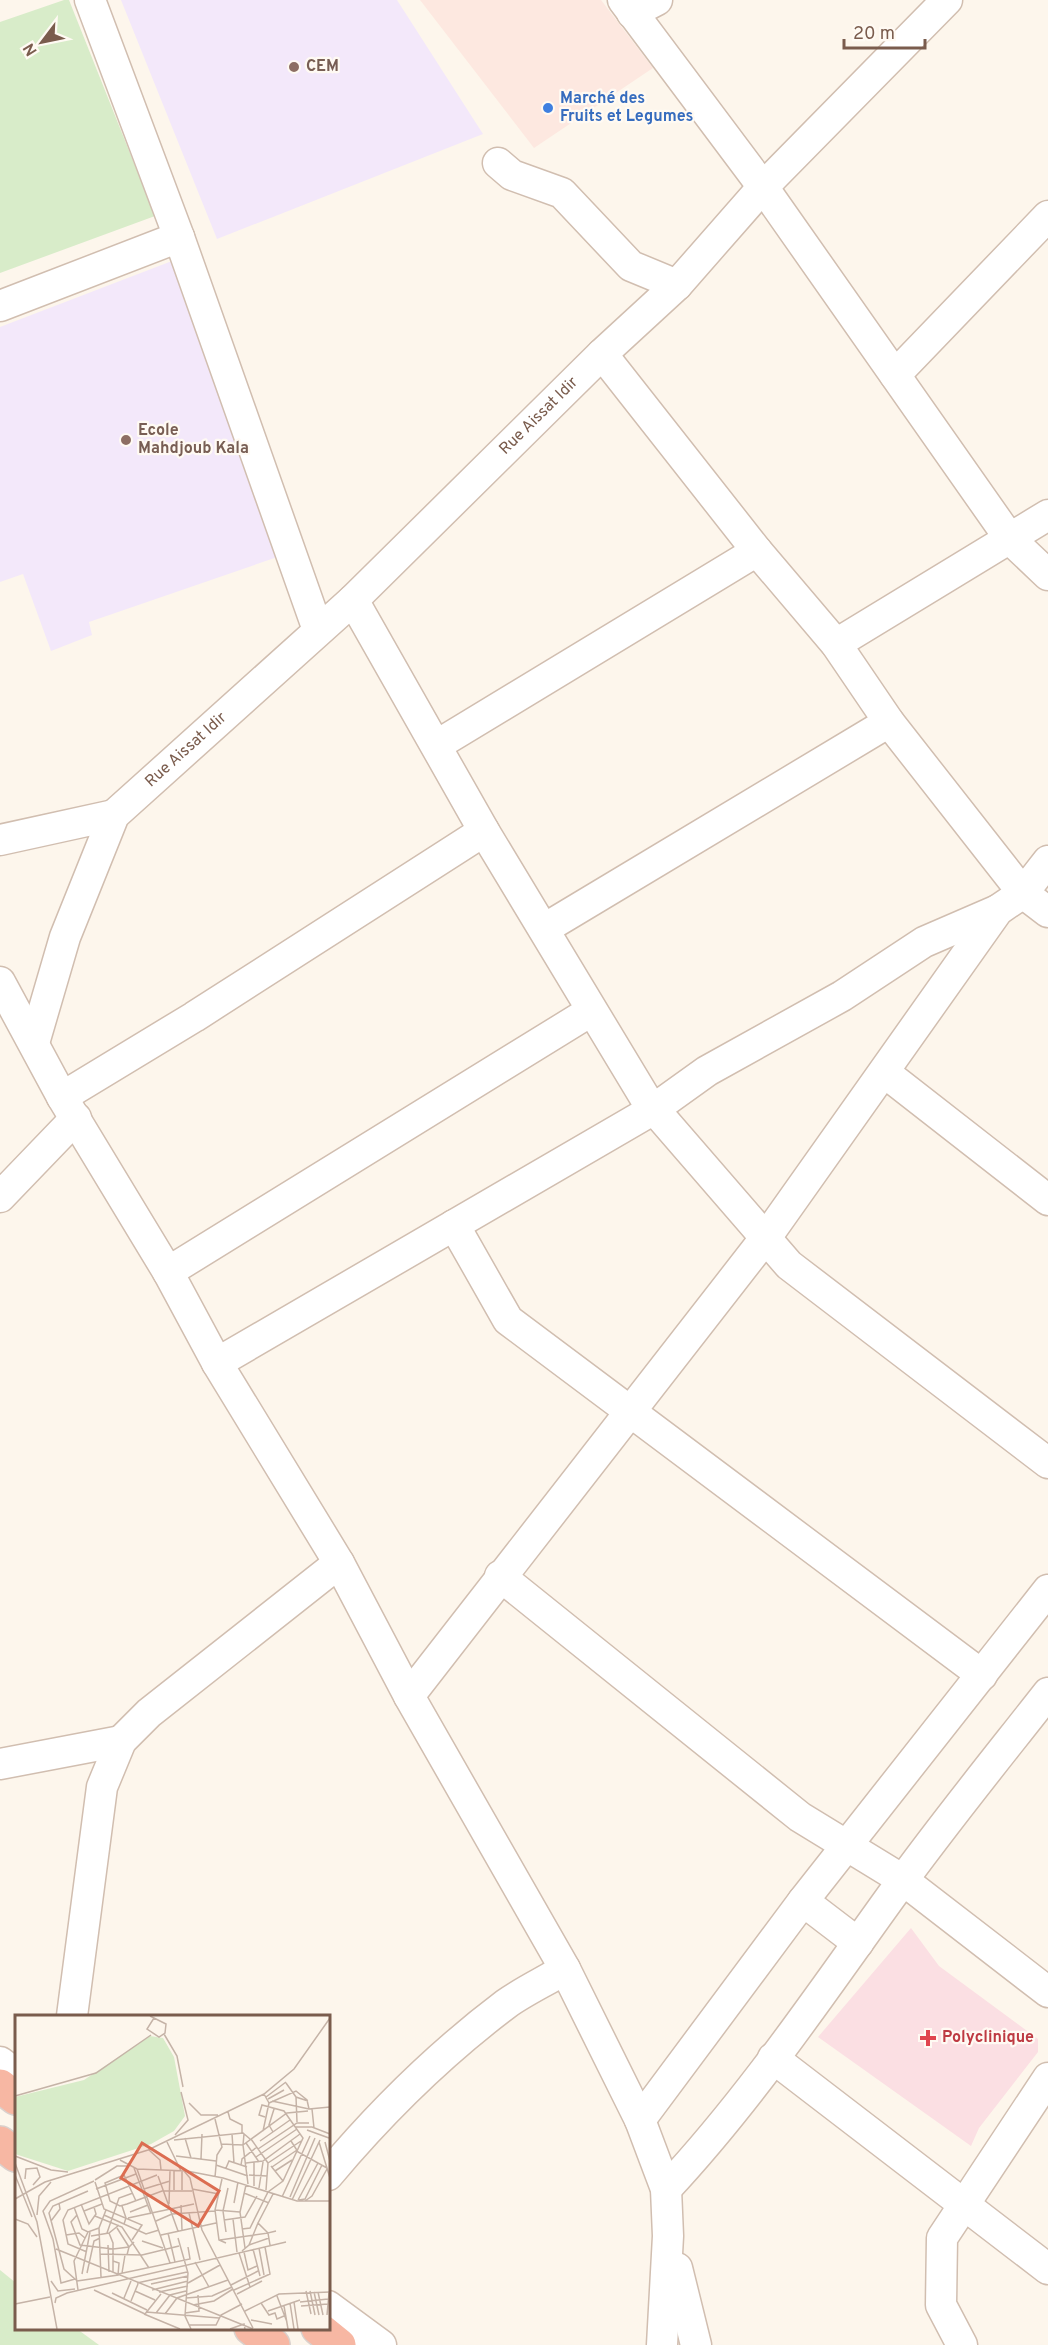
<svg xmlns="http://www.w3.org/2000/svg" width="1048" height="2345" viewBox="0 0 1048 2345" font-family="Overpass,sans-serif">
<rect width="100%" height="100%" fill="#fdf6ec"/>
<!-- commercial -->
<path fill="#fde8e0" d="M 420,0 L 601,0 L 653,68 L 534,148 Z"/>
<!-- education -->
<path fill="#f3e8fa" d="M 121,0 L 397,0 L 483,134 L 217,239 Z
M 185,256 L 292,552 L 89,622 L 92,635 L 51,651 L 23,574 L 0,582 L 0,327 Z"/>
<!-- medical -->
<path fill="#fbdfe3" d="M 911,1928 L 939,1966 L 1038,2039 L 1038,2052 L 979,2128 L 971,2146 L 818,2037 Z"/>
<!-- green -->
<path fill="#d8ecc9" d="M 64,0 L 69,0 L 155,216 L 0,273 L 0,22 Z
M 0,2270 L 16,2283 L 16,2328 L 77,2329 L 99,2345 L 0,2345 Z"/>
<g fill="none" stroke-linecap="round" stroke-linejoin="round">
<defs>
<g id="minor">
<path d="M 90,0 L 179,237 L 318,630"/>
<path d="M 623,0 L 763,187 L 1010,539 L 1048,575"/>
<path d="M 632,13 L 657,0"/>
<path d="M 498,163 L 512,175 L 562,193 L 631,266 L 677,285"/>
<path d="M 0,306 L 179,237"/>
<path d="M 602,354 L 757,551 L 836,644 L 889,722 L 1023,893 L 1048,912"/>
<path d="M 895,375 L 1048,216"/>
<path d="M 353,600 L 484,831 L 647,1101 L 789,1265 L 1048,1463"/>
<path d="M 836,644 L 1048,515"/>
<path d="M 437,745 L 757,551"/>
<path d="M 0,840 L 114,815"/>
<path d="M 544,929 L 889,722"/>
<path d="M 0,982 L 62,1097 L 168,1272 L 217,1363 L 339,1563 L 409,1696 L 565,1969 L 640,2120 L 666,2189 L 668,2236 L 662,2345"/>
<path id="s1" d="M 34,1043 L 65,937 L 114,815 L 353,600 L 602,354 L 677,285 L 763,187 L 947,0"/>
<path d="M 884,1072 L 1048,1200"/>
<path d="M 62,1097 L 194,1017 L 484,831"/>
<path d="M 0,1197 L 76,1118"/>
<path d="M 454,1225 L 508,1320 L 982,1675"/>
<path d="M 168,1272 L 591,1011"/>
<path d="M 217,1363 L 654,1109 L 707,1071 L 842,996 L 924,942 L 998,910"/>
<path d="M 500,1576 L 800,1817 L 903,1880 L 1048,1992"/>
<path d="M 409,1696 L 770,1232 L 998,910 L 1023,893 L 1048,861"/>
<path d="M 0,1764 L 121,1741"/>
<path d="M 803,1901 L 858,1943"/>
<path d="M 72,2016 L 102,1787 L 121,1741 L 149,1713 L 339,1563"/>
<path d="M 773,2058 L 1048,2269"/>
<path d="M 0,2062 L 16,2074"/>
<path d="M 640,2120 L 803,1901 L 1048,1590"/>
<path d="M 328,2175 C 380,2113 441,2053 506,2004 C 524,1991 546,1981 565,1969"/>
<path d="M 666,2189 C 751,2098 822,1992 895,1891 C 944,1823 997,1758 1048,1693"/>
<path d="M 677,2268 L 696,2345"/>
<path d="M 328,2306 L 381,2345"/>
<path d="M 962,2345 L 941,2305 L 942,2238 L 1048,2078"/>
</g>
<path id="highway" d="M 0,2086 L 16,2098
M 0,2143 L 16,2155
M 251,2328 L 273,2345
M 318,2328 L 339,2345"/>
</defs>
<!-- minor casing -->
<use href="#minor" stroke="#d1beb0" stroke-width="33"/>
<!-- highway casing -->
<use href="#highway" stroke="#dad1cd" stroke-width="36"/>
<!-- minor -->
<use href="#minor" stroke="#fff" stroke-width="30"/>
<!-- highway -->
<use href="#highway" stroke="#f7b7a3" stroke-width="33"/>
</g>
<!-- markers -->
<g fill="#8d6e63" stroke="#fffaf3" stroke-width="2">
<circle cx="294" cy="67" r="6"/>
<circle cx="126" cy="440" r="6"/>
</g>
<circle fill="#3f7fe0" stroke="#fffaf3" stroke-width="2" cx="548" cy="108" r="6"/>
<path fill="#e0444e" stroke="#fffaf3" stroke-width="2" d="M925 2029h6v6h6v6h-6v6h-6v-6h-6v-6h6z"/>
<g text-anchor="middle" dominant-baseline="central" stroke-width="4.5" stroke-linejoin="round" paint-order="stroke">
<!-- education labels -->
<g font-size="16" font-weight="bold" fill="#785e54" stroke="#fffaf3" text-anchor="start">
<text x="306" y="67">CEM</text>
<text x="138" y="431">Ecole<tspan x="138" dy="18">Mahdjoub Kala</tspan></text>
</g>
<!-- shop labels -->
<g font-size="16" font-weight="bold" fill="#366cbe" stroke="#fffaf3" text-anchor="start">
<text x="560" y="99">Marché des<tspan x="560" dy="18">Fruits et Legumes</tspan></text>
</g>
<!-- street labels -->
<g font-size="16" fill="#7a5c4d" stroke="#fffaf3">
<text stroke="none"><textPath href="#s1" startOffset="825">Rue Aissat Idir</textPath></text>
<text stroke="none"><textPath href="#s1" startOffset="339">Rue Aissat Idir</textPath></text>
</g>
<!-- health labels -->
<g font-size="16" font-weight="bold" fill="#be3a42" stroke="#fffaf3" text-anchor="start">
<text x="942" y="2038">Polyclinique</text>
</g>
</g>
<!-- overview -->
<g transform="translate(15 2015)">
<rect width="315" height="315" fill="#fdf6ec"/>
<path d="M 135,21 L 148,23 L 159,42 L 170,101 L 159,116 L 136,129 L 53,156 L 0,139 L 0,82 L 69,65 Z" fill="#d8ecc9"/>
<path fill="none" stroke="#c5b3a7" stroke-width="1.5" d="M 135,1 L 151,9 L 150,18 L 144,22 L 132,14 L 139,3M 149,19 L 162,41 L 168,72M 271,68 L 281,82 L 293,86M 0,81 L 81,58 L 136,20M 251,82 L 271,67M 281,82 L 282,107M 253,84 L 269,75M 257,86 L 294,94 L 315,92M 174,88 L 186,100 L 203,100M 254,88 L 281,76 L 292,85 L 294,94M 297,94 L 299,113M 213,97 L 215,104 L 227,110 L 227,118M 280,112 L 297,112 L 315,119M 292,115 L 314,123M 248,116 L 254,88 L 249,79M 258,117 L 254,110 L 259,94M 217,119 L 219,148M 160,120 L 173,105 L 166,77M 170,123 L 176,143M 236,124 L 253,148 L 251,175M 159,125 L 228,118 L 235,124M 245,126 L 275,105M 276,126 L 283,137 L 312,153M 152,127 L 166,156M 304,127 L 315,163M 310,127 L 315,146M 231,128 L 244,147M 206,129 L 228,130 L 229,119M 243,134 L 282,108 L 294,108M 134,135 L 145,145 L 146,155M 0,141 L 36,155 L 53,157M 161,141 L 201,146M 241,142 L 282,114M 186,144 L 187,119M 105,145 L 122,154 L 172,156 L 208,163 L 282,186 L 315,186M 0,148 L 22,207 L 42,314M 231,148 L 248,146 L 285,119M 253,148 L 286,126M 201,150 L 233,161M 226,150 L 227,144 L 242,132M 256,151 L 268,166M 257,152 L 282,135M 119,153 L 136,199M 211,153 L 214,146 L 232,152M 122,154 L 155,248M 167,156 L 167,175M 169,156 L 175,163 L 187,215 L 238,313M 260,156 L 277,145M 0,160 L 17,202M 234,160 L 252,161M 143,161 L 163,216M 200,162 L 202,140 L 207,132 L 200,104M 10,164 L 11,154 L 22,153 L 25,162 L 18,170M 207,164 L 200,195 L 204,225 L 211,228M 80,165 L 102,151 L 113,151M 80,167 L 89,194 L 127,210 L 117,225M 233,169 L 228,130 L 272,98 L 293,96M 239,171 L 239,147M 244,173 L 248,147M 81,174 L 121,159M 129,174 L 155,166M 177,174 L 204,179M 159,175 L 159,156M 229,178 L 254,188M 258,179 L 243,208 L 253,218 L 261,216M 267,182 L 295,121M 275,182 L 300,123M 0,184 L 30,167 L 133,135 L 249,79 L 279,54 L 315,3M 277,185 L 305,125M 283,185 L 303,148M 284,185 L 290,184 L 307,150M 121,186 L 109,160 L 90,168 L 95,186 L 105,191 L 112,189 L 147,176 L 177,176M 290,186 L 297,181 L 312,154M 219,188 L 223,167M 66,189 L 74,209 L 81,199 L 79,192M 154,189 L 155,156M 166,190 L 167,215M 107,191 L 111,203 L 109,209M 59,192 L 67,214 L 73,217 L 84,213M 200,195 L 225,197M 69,196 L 87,189M 115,197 L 133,190M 174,198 L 185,245M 22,200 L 24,181 L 36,167M 62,200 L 56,207 L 65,230 L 98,234 L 114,232 L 119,227M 89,200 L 131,219 L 144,215M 80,201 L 107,212 L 134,253M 113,203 L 179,189M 0,204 L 13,209 L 22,222M 218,204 L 222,237M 209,205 L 230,202 L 242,181M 36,206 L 45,194 L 44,188M 141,206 L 157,199 L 200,196M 102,213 L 114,232 L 112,240M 227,214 L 235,213 L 253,177 L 268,166 L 288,123 L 269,96 L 247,90 L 244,100 L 250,102M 211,217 L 208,196 L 213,173M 92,218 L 104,183 L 118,178M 94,218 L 98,228 L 98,257M 153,218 L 160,247M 51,220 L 64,218 L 70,223M 146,220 L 201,208M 76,221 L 94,218 L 104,210M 163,223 L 173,258 L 170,301 L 176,314M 205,225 L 253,218 L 255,230M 127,226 L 148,233M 93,230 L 94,257M 234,230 L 254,223M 230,233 L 225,197 L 231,170M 244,233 L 249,260M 41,234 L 238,314M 238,234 L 245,261M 227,236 L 234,230 L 243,208M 72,237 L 53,229 L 48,205 L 53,195 L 142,160M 229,237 L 233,255 L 242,251M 224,238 L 235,272M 85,239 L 127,240 L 164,231M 180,247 L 194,272M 72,258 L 79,226 L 85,223M 107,258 L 110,240M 67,259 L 75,217M 103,259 L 175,244 L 173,232M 86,262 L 84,213 L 91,195M 60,264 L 46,268 L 38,224 L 28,196 L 35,186 L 79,166M 61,265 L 49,254 L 34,198 L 38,191 L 73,176M 36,266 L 43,276 L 60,274M 62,266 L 103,260 L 104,248 L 98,246M 122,268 L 172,257M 173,268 L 205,250M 136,269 L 173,261M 216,270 L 243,256M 63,275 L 59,246 L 73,217M 79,275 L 130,299 L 146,279M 137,275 L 173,266M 219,275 L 255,259 L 250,232M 120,276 L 140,285M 291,276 L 296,299M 295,276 L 300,300M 144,277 L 173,271M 299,277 L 304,300M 303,277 L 308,300M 97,278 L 132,295M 222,279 L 247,266M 262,281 L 272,307M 109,283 L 116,266M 171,283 L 197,281 L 217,272M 116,286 L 123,269M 279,287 L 283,314M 285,287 L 313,284M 40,288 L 41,283 L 52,278 L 271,227M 246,288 L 254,300 L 260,298 L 262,304 L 269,301M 275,288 L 279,314M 0,289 L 35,282M 178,290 L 199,286 L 218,274M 269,291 L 273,314M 286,291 L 313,289M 230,296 L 264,279 L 315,277M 253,296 L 285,285M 131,297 L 204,303M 141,298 L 155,280 L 171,276M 170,298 L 184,296 L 183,280M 129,299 L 165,314M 150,299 L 162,283 L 213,265M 312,300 L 314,278M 236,305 L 257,309M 174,310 L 201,310 L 206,300 L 227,289M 215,314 L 229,309 L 230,314"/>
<path fill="#dc6d51" fill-opacity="0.15" stroke="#dc6d51" stroke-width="3" d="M 127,128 L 204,176 L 183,211 L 106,163 Z"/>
<rect width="315" height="315" fill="none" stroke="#7a5c4d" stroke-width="3"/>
</g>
<!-- north arrow -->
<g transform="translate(42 42) rotate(238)" stroke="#fffaf3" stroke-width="4.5" paint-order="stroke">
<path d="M0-4.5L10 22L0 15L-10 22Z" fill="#7a5c4d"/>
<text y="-9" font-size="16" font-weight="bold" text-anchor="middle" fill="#7a5c4d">N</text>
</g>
<!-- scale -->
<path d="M844 39v9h81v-9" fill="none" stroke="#7a5c4d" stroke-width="3"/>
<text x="853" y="39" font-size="18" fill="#7a5c4d" stroke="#fffaf3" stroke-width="4.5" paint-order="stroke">20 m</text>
</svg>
